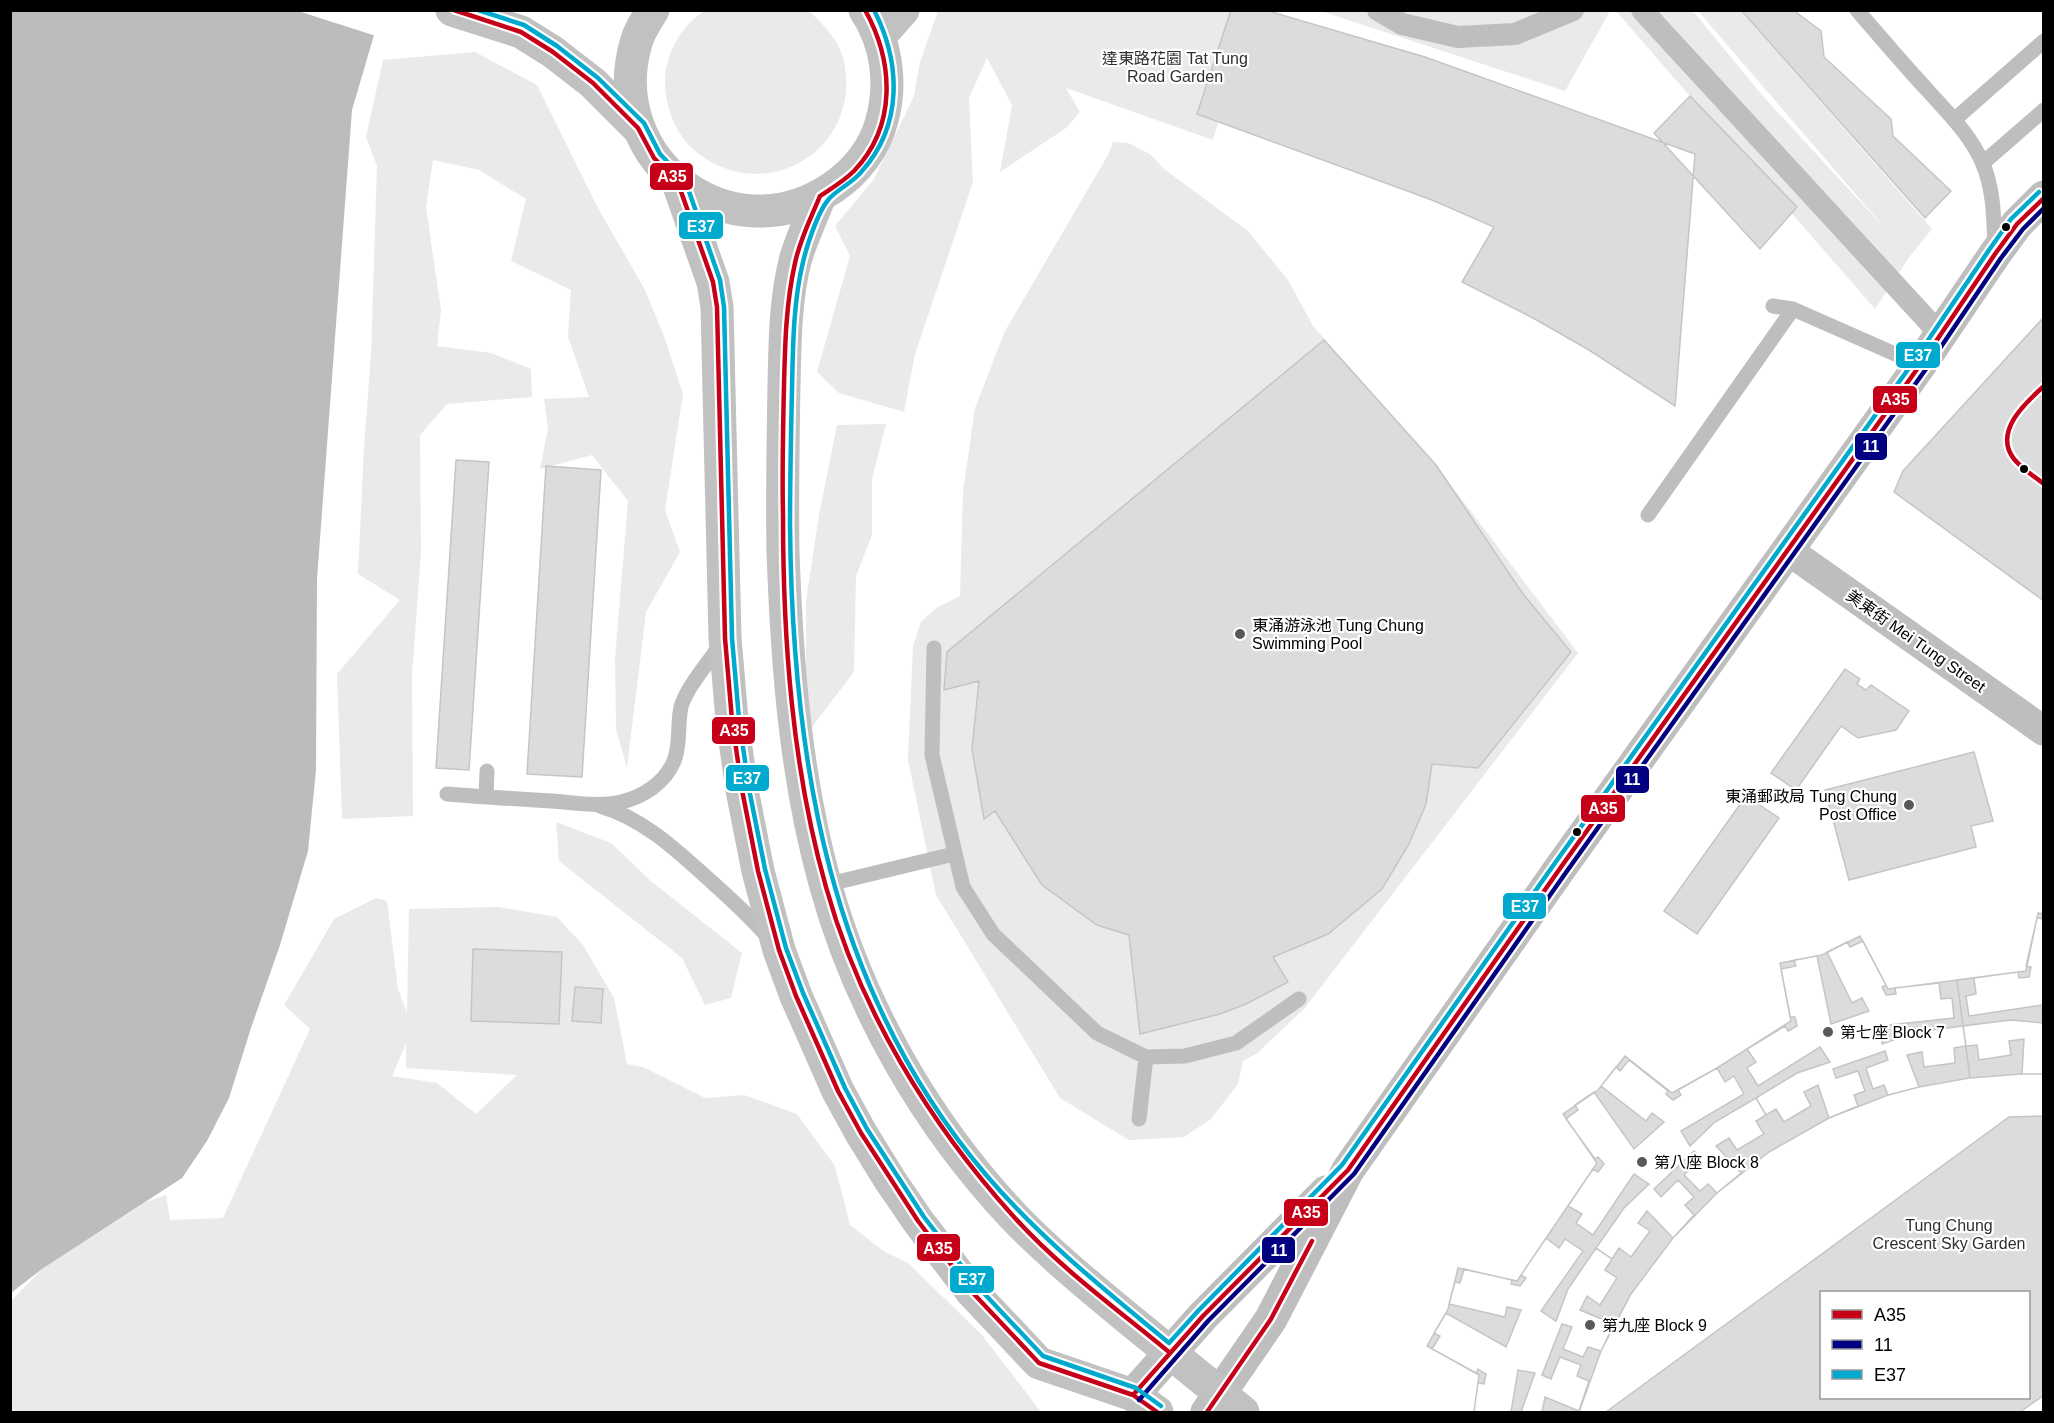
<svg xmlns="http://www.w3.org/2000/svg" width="2054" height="1423" viewBox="0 0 2054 1423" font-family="Helvetica,'Noto Sans TC',sans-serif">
<rect width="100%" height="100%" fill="#fff"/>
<!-- green -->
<path fill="#eaeaea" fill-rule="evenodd" d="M 809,11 C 823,24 838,39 843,58 C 865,144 772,207 700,155 C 678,139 666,111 665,84 C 664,57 681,24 705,11 Z
M 938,11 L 1253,11 L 1213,140 L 1066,88 L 1080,112 L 1066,128 L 1000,172 L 1012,105 L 987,58 L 969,98 L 973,182 L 915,354 L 904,412 L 839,393 L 817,372 L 850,256 L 835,226 L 874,179 L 914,96 L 920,62 Z
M 1321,11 L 1610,11 L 1565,91 Z
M 1616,11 L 1693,11 L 1761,94 L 1889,233 L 1698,11 L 1741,11 L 1932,229 L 1910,256 L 1875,309 Z
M 475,52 L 537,85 L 598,208 L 645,290 L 664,336 L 683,394 L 665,510 L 680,552 L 646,612 L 627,768 L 616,729 L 615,659 L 628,501 L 592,455 L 540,469 L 548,428 L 544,399 L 589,397 L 568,337 L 571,290 L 511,261 L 526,199 L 479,170 L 433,160 L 426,207 L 441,310 L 437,346 L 491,353 L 531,369 L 532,397 L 447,404 L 420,435 L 421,552 L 412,675 L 413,816 L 342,819 L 337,674 L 400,600 L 358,574 L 364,447 L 371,355 L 377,166 L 366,137 L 383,60 Z
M 1113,142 L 1128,143 L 1150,154 L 1164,169 L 1248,231 L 1288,280 L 1313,326 L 1436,465 L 1578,653 L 1304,1009 L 1256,1054 L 1243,1061 L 1238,1084 L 1211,1119 L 1184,1137 L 1129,1140 L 1060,1098 L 936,895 L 908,760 L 913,646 L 921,622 L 936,608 L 960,596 L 963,492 L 975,408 L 1005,331 L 1108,155 Z
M 886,424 L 872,479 L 872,535 L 856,576 L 854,672 L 812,727 L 806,692 L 806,601 L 819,515 L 837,425 Z
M 556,822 L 611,843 L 652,882 L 742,953 L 731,998 L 705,1005 L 682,958 L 559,861 Z
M 376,898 L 387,901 L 398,989 L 407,1013 L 409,909 L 499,907 L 557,917 L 583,945 L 614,998 L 627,1064 L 643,1067 L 705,1098 L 744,1095 L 797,1114 L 835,1166 L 850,1225 L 885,1252 L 908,1263 L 982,1335 L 1041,1412 L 11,1412 L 10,1302 L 42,1269 L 146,1202 L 166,1195 L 170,1220 L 223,1218 L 310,1029 L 284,1005 L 334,919 ZM 406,1044 L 406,1068 L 517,1075 L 476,1114 L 437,1083 L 392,1076 Z"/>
<!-- water -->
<path fill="#bcbcbc" d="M 11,11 L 384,11 L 374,35 L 352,110 L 317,579 L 316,770 L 308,851 L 280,945 L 251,1028 L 229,1098 L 207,1141 L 182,1178 L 42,1269 L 11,1293 Z"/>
<!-- pier -->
<path fill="#fff" d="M 387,10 L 376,36 L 298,11 L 298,10 Z"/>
<!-- building -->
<path fill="#dcdcdc" stroke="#c5c5c5" stroke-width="1.5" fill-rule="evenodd" d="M 1231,10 L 1265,10 L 1425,57 L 1695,154 L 1675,406 L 1589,350 L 1533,318 L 1462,282 L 1494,227 L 1432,200 L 1197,114 Z
M 1741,10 L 1793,10 L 1821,31 L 1824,57 L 1891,119 L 1893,136 L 1951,191 L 1925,218 Z
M 1690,96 L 1797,207 L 1760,249 L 1654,133 Z
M 2044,317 L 2044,601 L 1894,492 L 1903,471 Z
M 1324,340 L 1436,465 L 1523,594 L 1571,652 L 1478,768 L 1432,764 L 1426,804 L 1409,844 L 1382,889 L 1328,934 L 1273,957 L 1288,982 L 1246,1004 L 1220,1014 L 1140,1034 L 1129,935 L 1097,925 L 1042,885 L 995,811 L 984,819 L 972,749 L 979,681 L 944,690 L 947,652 Z
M 456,460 L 489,462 L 469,770 L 436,768 Z
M 546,466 L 601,470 L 582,777 L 527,774 Z
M 1845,669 L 1860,679 L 1857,684 L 1866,690 L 1871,685 L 1909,711 L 1896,730 L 1858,738 L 1841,726 L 1796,790 L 1771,773 Z
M 1974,752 L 1993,821 L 1971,826 L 1976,847 L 1849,880 L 1825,790 Z
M 1746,796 L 1779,818 L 1697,934 L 1664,911 Z
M 2038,913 L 2044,914 L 2044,1074 L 2022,1074 L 1970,1078 L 1957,980 L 2026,971 Z
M 2037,918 L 2044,919 L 2044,1014 L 2042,1005 L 1969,1016 L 1966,996 L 1976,994 L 1974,978 L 2018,972 L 2019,978 L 2029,977 L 2031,967 L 2026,966 Z
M 1860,936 L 1888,989 L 1957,980 L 1970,1078 L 1919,1087 L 1888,1095 L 1829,1118 L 1769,1152 L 1717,1193 L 1673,1238 L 1631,1294 L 1601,1351 L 1579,1412 L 1474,1412 L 1479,1375 L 1427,1346 L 1448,1309 L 1458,1268 L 1517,1281 L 1597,1163 L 1563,1114 L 1598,1090 L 1625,1056 L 1672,1093 L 1717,1068 L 1791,1021 L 1780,963 L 1822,955 Z
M 1863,941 L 1886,985 L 1882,987 L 1886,995 L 1896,994 L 1895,988 L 1939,983 L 1941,999 L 1952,998 L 1954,1018 L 1880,1026 L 1882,1044 L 1916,1032 L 1963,1026 L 1966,1046 L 1954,1048 L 1955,1063 L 1924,1067 L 1922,1052 L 1907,1055 L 1919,1087 L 1888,1095 L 1884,1085 L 1873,1089 L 1866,1068 L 1888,1060 L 1885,1051 L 1833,1069 L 1836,1078 L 1858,1071 L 1865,1091 L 1854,1095 L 1858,1106 L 1829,1118 L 1818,1085 L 1804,1092 L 1811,1106 L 1784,1122 L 1776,1109 L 1766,1115 L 1756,1098 L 1797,1073 L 1830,1062 L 1820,1047 L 1758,1086 L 1747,1068 L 1756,1062 L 1747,1049 L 1785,1026 L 1788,1031 L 1797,1026 L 1795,1017 L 1790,1017 L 1781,969 L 1796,966 L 1794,960 L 1817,956 L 1831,1024 L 1869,1011 L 1862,998 L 1852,1003 L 1827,952 L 1847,942 L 1850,947 Z
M 473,949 L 562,952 L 559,1024 L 471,1021 Z
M 575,987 L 603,989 L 601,1023 L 572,1021 Z
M 2010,1020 L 2044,1023 L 2044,1074 L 2022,1074 L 2024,1039 L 2009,1041 L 2011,1055 L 1979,1060 L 1977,1045 L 1966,1046 L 1963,1026 Z
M 1629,1060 L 1668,1091 L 1666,1094 L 1673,1100 L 1681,1095 L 1678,1090 L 1717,1068 L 1725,1082 L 1734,1076 L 1744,1094 L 1681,1131 L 1690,1146 L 1715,1122 L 1756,1098 L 1766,1115 L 1756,1121 L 1764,1134 L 1737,1150 L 1729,1138 L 1716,1146 L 1741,1173 L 1717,1193 L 1708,1184 L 1700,1191 L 1684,1175 L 1701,1159 L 1694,1151 L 1654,1189 L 1661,1197 L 1678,1180 L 1694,1197 L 1685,1205 L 1694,1215 L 1673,1238 L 1647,1211 L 1638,1223 L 1650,1231 L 1631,1257 L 1619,1248 L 1612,1259 L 1596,1248 L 1624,1208 L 1649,1184 L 1634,1174 L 1593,1235 L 1576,1223 L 1582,1214 L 1568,1206 L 1593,1169 L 1598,1172 L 1604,1164 L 1598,1157 L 1595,1159 L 1566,1119 L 1578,1110 L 1575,1105 L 1594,1092 L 1634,1149 L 1664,1122 L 1652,1113 L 1646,1121 L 1601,1086 L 1616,1067 L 1620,1071 Z
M 2044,1116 L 2044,1395 L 2020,1412 L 1606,1412 L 2009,1117 ZM 1822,1292 L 2028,1292 L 2028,1398 L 1822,1398 Z
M 1546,1238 L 1559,1248 L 1565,1239 L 1583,1251 L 1541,1311 L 1556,1321 L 1568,1289 L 1596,1248 L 1612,1259 L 1605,1270 L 1617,1278 L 1600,1305 L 1587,1296 L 1580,1310 L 1614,1324 L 1601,1351 L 1588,1347 L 1583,1357 L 1563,1349 L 1572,1327 L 1562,1324 L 1542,1375 L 1551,1379 L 1560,1357 L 1581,1365 L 1577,1376 L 1589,1381 L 1579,1411 L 1545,1397 L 1542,1412 L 1543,1412 L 1521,1412 L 1535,1373 L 1518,1370 L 1511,1412 L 1474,1412 L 1478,1383 L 1484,1384 L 1486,1374 L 1478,1369 L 1476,1373 L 1432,1349 L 1440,1336 L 1434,1333 L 1446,1313 L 1506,1347 L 1521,1310 L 1507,1307 L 1505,1317 L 1449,1304 L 1455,1282 L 1460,1283 L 1464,1269 L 1512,1280 L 1511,1284 L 1520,1286 L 1526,1278 L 1521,1275 Z"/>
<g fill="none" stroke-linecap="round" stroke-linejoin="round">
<!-- service -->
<path stroke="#bebebe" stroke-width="15" d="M 1857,10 C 1881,38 1905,66 1930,93 C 1949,114 1971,136 1982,162 C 1994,188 1994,221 1995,249
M 1954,120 L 2044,41
M 1983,163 L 2044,110
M 1773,306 L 1793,309 L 1920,365
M 1648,515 L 1793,309
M 934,648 L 932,755 L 963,887 L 993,934 L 1097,1033 L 1146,1057 L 1185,1056 L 1236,1043 L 1299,999
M 447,794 C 482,797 518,799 553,801 C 575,803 599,807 621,802 C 643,797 665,783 674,761 C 681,744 677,725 681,707 C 686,688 709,662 720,645
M 486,797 L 487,771
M 600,806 C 641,818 672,846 703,874 C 725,894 747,913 766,935
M 825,885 L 954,854
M 1139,1119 L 1146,1057"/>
<!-- pedestrian -->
<path stroke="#bebebe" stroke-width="22" d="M 1378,10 L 1402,24 L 1458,37 L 1515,34 L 1573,10
M 1642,10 L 1941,335"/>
<!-- minor -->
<path stroke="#bebebe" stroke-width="30" d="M 1789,551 L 2044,731"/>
<!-- tertiary -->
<path stroke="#bebebe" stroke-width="33" d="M 1133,1395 L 1203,1316 L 1326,1192
M 1207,1412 L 1271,1319 L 1348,1170 L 1561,867 L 1920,365 L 1995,254 L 2017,224 L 2044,197"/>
<!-- secondary -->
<path stroke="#c1c1c1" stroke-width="33" d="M 452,10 L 521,32 L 553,52 L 593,83 L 638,128
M 653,10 C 646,21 639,31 636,43 C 602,160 730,257 832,188 C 856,172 875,148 882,120 C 892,83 887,43 865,10
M 879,37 L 903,10
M 678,183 L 713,282 L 717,307 L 725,638 L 732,720 L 742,790 L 758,871 L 779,950 L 796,996 L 838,1091 L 861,1133 L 890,1180 L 918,1221 L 972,1292 L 1039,1363 L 1133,1395 L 1157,1412
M 820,196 C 812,217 801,239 795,261 C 785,301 785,344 784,385 C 783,441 782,496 783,552 C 787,663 795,775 825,883 C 859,1007 927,1125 1015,1218 C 1051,1255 1090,1287 1130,1320 C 1168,1351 1205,1381 1243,1412"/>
<defs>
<path id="bus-1" d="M 454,10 L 521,32 L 553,52 L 593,83 L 638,128 L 654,158 L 678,183 L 713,282 L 717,307 L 725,638 L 732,720 L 742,790 L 758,871 L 779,950 L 796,996 L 838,1091 L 861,1133 L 918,1221 L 972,1292 L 1039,1363 L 1133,1395 L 1157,1412
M 820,196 C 811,218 800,239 795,263 C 786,303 785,344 784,385 C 783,428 782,472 783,515 C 783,639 792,767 826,887 C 860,1010 929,1123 1014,1217 C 1060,1268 1117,1309 1170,1353
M 820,196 C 832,188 844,181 854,171 C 897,126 894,62 865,10
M 2044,386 C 2025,403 1993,432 2014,459 C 2022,469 2034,476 2044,484
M 1133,1395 L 1203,1316 L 1348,1170 L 1561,867 L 1920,365 L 1995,254 L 2017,224 L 2044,198
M 1207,1412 L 1271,1319 L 1312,1241"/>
<path id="bus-2" d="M 1139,1400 L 1208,1321 L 1354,1174 L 1567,871 L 1926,369 L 2001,258 L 2023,229 L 2044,208"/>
<path id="bus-3" d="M 478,10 L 524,25 L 557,46 L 598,78 L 644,123 L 660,154 L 685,180 L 720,280 L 724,307 L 732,638 L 739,719 L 749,789 L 765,869 L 786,948 L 803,993 L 845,1088 L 867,1129 L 924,1217 L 978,1287 L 1043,1356 L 1136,1388 L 1161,1406
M 874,10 C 901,63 903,125 862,171 C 853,183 837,189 828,200 C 817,214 807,245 803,262 C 793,303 793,347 792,389 C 791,434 790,479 790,524 C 792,760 829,991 987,1176 C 1041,1239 1105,1290 1169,1343 L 1198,1311 L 1342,1165 L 1555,863 L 1914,361 L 1989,250 L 2011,219 L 2039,192"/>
</defs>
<!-- bus-1 casing -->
<use href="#bus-1" stroke="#fff" stroke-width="9"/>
<!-- bus-2 casing -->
<use href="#bus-2" stroke="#fff" stroke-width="9"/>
<!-- bus-3 casing -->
<use href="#bus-3" stroke="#fff" stroke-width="9"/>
<!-- bus-1 -->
<use href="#bus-1" stroke="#c70019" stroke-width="4.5"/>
<!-- bus-2 -->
<use href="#bus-2" stroke="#000080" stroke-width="4.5"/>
<!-- bus-3 -->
<use href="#bus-3" stroke="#00a9ce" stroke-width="4.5"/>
</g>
<!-- markers -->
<g fill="#000" stroke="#fff" stroke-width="2">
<circle cx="2006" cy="227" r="5"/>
<circle cx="2024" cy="469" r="5"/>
<circle cx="1577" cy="832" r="5"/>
</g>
<g fill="#595959" stroke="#fff" stroke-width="2">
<circle cx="1240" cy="634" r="6"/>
<circle cx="1909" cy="805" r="6"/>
<circle cx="1828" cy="1032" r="6"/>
<circle cx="1642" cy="1162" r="6"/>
<circle cx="1590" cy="1325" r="6"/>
</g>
<g text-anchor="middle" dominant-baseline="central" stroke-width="4.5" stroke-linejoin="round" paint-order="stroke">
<!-- park labels -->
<g font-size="16" fill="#2f2f2f" stroke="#fff">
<text x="1175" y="58">達東路花園 Tat Tung<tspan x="1175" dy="18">Road Garden</tspan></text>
<text x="1949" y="1225">Tung Chung<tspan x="1949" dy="18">Crescent Sky Garden</tspan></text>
</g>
<!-- poi labels -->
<g font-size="16" fill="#000" stroke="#fff" text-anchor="start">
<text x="1252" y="625">東涌游泳池 Tung Chung<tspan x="1252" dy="18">Swimming Pool</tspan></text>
<text x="1897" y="796" text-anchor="end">東涌郵政局 Tung Chung<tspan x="1897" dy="18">Post Office</tspan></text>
<text x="1840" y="1032">第七座 Block 7</text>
<text x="1654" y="1162">第八座 Block 8</text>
<text x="1602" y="1325">第九座 Block 9</text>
</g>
<!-- street labels -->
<g font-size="16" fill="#000" stroke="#fff">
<text transform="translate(1916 641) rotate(35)">美東街 Mei Tung Street</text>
</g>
</g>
<g stroke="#fff" stroke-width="2">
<rect x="649" y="162" width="45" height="29" rx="6" fill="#c70019"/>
<rect x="678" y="211" width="46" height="29" rx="6" fill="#00a9ce"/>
<rect x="1895" y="341" width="46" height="28" rx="6" fill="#00a9ce"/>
<rect x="1872" y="385" width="46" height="29" rx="6" fill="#c70019"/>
<rect x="1854" y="432" width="34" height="29" rx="6" fill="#000080"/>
<rect x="711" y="716" width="45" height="29" rx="6" fill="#c70019"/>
<rect x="725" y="764" width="45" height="28" rx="6" fill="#00a9ce"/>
<rect x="1615" y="765" width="35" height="29" rx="6" fill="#000080"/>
<rect x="1580" y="794" width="46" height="29" rx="6" fill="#c70019"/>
<rect x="1502" y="892" width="45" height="28" rx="6" fill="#00a9ce"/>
<rect x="1283" y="1198" width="46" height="29" rx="6" fill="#c70019"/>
<rect x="916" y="1233" width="45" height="29" rx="6" fill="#c70019"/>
<rect x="1261" y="1236" width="35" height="28" rx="6" fill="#000080"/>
<rect x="949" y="1265" width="46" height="29" rx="6" fill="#00a9ce"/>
</g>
<g font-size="16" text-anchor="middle" font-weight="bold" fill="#fff">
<text x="672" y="182">A35</text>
<text x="701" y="232">E37</text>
<text x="1918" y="361">E37</text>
<text x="1895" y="405">A35</text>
<text x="1871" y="452">11</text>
<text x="734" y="736">A35</text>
<text x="747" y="784">E37</text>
<text x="1632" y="785">11</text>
<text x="1603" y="814">A35</text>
<text x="1525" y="912">E37</text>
<text x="1306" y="1218">A35</text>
<text x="938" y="1254">A35</text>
<text x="1279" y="1256">11</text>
<text x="972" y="1285">E37</text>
</g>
<!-- border -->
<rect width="2054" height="1423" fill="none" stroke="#000000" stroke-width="24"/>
<!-- legend -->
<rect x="1820" y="1291" width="210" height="108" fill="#ffffff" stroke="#999999" stroke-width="1.5"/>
<rect x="1832" y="1310" width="30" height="9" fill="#c70019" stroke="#999999" stroke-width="1.5"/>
<text x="1874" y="1321" font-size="18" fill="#000000">A35</text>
<rect x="1832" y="1340" width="30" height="9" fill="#000080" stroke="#999999" stroke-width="1.5"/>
<text x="1874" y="1351" font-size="18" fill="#000000">11</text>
<rect x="1832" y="1370" width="30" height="9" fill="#00a9ce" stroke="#999999" stroke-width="1.5"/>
<text x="1874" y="1381" font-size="18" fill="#000000">E37</text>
</svg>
